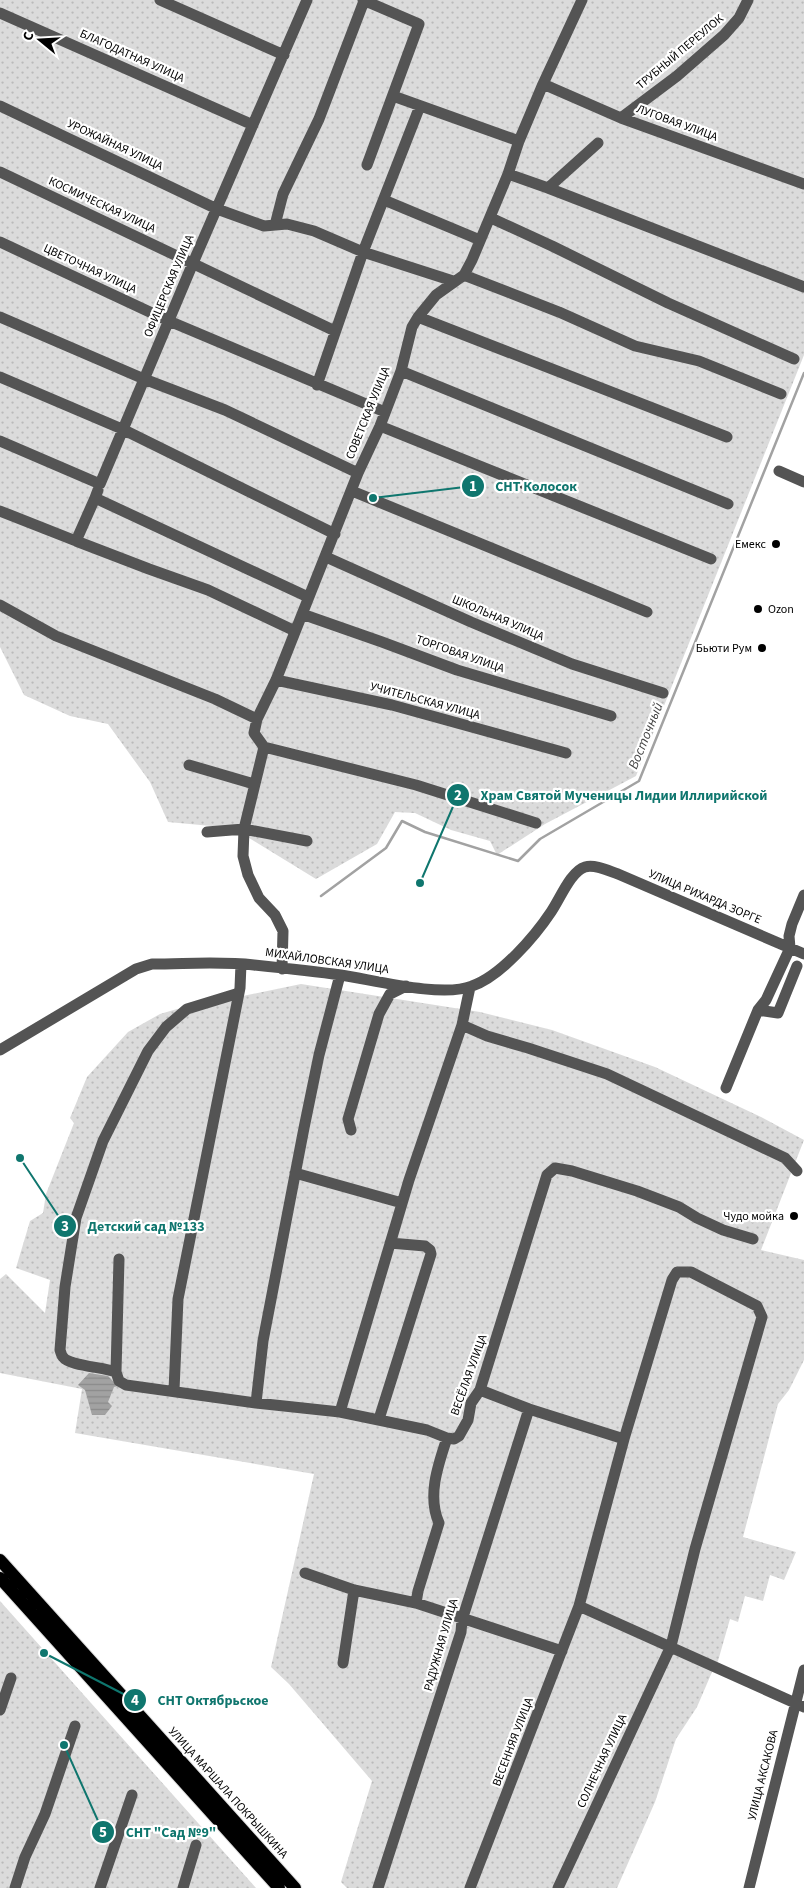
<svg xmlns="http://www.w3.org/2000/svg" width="804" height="1888" viewBox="0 0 804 1888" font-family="'Source Sans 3',sans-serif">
<defs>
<pattern id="grass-dots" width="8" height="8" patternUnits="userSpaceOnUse" patternTransform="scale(1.25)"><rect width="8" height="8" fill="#dbdbdb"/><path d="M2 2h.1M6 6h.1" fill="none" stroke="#bababa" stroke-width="1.8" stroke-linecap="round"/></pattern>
<pattern id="water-rules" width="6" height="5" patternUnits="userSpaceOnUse" patternTransform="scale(1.25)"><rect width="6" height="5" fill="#a2a2a2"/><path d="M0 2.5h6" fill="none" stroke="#8a8a8a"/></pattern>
</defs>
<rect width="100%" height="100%" fill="#fff"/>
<!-- grass -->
<path fill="url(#grass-dots)" d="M 0,0 L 804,0 L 804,355 L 636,776 L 545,824 L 497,855 L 490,841 L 451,830 L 415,813 L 395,812 L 377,844 L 316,879 L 233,828 L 168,822 L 150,782 L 108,724 L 70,716 L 24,695 L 0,647 Z
M 301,984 L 480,1012 L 552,1030 L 655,1067 L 761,1117 L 804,1140 L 761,1250 L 804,1260 L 804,1360 L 789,1390 L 778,1404 L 743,1537 L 796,1552 L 784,1580 L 770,1575 L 763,1601 L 745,1596 L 738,1622 L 730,1619 L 718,1661 L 712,1672 L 697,1707 L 676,1739 L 655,1802 L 617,1888 L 347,1888 L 341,1882 L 372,1781 L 289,1684 L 271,1667 L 314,1474 L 75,1433 L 82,1389 L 0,1373 L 0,1279 L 6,1274 L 45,1313 L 50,1280 L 16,1268 L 30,1221 L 43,1213 L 46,1194 L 74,1123 L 70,1118 L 87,1077 L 128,1032 L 160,1014 L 177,1009 L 197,1008 L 238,997 Z
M 0,1601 L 256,1888 L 0,1888 Z"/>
<!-- water -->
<path fill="url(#water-rules)" d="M 89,1373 L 108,1376 L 118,1386 L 114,1387 L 108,1402 L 112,1406 L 105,1415 L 92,1415 L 85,1390 L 78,1385 Z"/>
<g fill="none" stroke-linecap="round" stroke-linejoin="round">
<!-- stream -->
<path stroke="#a2a2a2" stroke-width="2.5" d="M 321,896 L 386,848 L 402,821 L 425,832 L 518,861 L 540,839 L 639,781 L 804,373"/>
<defs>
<path id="major" d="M 0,1560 L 295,1888
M 0,1578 L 279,1888"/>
</defs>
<!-- major casing -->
<use href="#major" stroke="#dbdbdb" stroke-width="14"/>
<!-- minor -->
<path stroke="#545454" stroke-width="11" d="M 160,0 L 284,55
M 363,0 L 419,24 L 367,165
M 0,13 L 253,125
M 543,84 L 621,118 L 804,184
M 393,96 L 519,141
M 0,106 L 217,209 L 264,226 L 287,224 L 314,231 L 363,252 L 453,281
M 621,118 L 677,76 L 724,35 L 739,18 L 748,0
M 0,172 L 335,331
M 508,174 L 548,188 L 804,287
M 548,188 L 598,143
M 384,200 L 480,240
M 491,218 L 552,246 L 668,303 L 794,359
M 275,225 L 283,194 L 319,119 L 364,1
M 0,242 L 169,321 L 385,412
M 464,275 L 559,312 L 635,346 L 699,361 L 781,394
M 0,317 L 144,379 L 225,410 L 358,473
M 418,317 L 727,437
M 401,371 L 728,504
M 0,377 L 122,429 L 335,534
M 317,385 L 363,252 L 420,106
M 380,426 L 711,559
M 0,441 L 100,484 L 193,263 L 307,0
M 779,471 L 804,482
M 98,490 L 95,498 L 308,597
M 352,491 L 647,612
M 95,498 L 76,541 L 149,569 L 208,590 L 295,631
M 0,511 L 76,541
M 326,557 L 471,622 L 572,664 L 663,693
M 0,605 L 56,636 L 215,699 L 257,719
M 302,614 L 382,642 L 457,670 L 611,716
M 276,680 L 392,705 L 566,753
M 264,747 L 416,785 L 536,823
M 189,765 L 254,784
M 207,832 L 244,829 L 307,841
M 282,969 L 283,931 L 275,915 L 259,898 L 248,875 L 243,856 L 244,829 L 264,747 L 254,733 L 257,719 L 276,680 L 358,473 L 380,426 L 401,371 L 412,327 L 418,317 L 436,295 L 464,275 L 472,260 L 508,174 L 519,141 L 543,84 L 582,0
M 239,993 L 187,1009 L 166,1027 L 148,1051 L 103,1141 L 76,1218 L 65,1287 L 60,1350 C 61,1352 61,1355 63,1357 C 69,1366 104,1367 116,1372 L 119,1381 L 126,1385 L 256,1403 L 340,1412 L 427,1430 L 447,1438 L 454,1439 L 459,1436 L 468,1420 L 471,1403 L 480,1390 L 547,1175 L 555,1168 L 572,1171 L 637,1191 L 679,1207 L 697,1218 L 723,1230 L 753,1239
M 758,1010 L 778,1013 L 797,966
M 462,1025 L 487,1036 L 528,1048 L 607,1074 L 785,1158 L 797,1171
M 0,1050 L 136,969 L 152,964 C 186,964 220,961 254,965 C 283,968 312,971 341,975 C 374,980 442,998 472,986 C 501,976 535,936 551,912 C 560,899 571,871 585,867 C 595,864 609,871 618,874 L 804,954
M 726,1088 L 758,1010 L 766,1000 L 790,948 L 789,936 L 792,924 L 804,895
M 351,1130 L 348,1119 L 379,1014 L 390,994 L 406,986
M 295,1173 L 402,1203
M 116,1372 L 119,1259
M 174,1390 L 178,1299 L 240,988 L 241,964
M 480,1390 L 529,1409 L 624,1439
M 256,1403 L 263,1341 L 304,1128 L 319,1055 L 340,975
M 340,1412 L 409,1180 L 462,1025 L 470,987
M 379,1419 L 431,1254 L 430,1250 L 425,1246 L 390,1243
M 305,1573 L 354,1590 L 416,1603 L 562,1651
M 416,1603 L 418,1591 L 439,1523 C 427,1496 438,1465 447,1438
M 579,1606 L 804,1707
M 343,1663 L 354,1590
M 0,1710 L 11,1678
M 15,1888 L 25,1857 L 45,1814 L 75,1726
M 100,1888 L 132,1795
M 183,1888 L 196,1845
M 378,1888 L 461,1632 L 462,1620 L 529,1409
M 470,1888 L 579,1606 L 624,1439 L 672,1280 L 677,1272 L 691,1272 L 757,1306 L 762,1317 L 695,1549 L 671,1646 L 558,1888
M 749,1888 L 804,1670"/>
<!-- major -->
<use href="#major" stroke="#000" stroke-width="12"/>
</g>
<!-- markers -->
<g fill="#000" stroke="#fff" stroke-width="2">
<circle cx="776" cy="544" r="5"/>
<circle cx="758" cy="609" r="5"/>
<circle cx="762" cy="648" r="5"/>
<circle cx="794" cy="1216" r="5"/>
</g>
<g text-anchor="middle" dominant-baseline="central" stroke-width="4.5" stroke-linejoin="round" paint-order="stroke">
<!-- street labels -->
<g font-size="12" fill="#000" stroke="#fff">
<text transform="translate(680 52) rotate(-40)">ТРУБНЫЙ ПЕРЕУЛОК</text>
<text transform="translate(132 56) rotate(24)">БЛАГОДАТНАЯ УЛИЦА</text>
<text transform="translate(677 123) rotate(20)">ЛУГОВАЯ УЛИЦА</text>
<text transform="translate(115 145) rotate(25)">УРОЖАЙНАЯ УЛИЦА</text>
<text transform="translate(102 205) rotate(25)">КОСМИЧЕСКАЯ УЛИЦА</text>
<text transform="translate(90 269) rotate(25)">ЦВЕТОЧНАЯ УЛИЦА</text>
<text transform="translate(169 286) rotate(-67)">ОФИЦЕРСКАЯ УЛИЦА</text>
<text transform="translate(368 413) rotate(-68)">СОВЕТСКАЯ УЛИЦА</text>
<text transform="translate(498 618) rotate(23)">ШКОЛЬНАЯ УЛИЦА</text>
<text transform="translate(460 654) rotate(19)">ТОРГОВАЯ УЛИЦА</text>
<text transform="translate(425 701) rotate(15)">УЧИТЕЛЬСКАЯ УЛИЦА</text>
<text transform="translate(705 897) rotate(23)">УЛИЦА РИХАРДА ЗОРГЕ</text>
<text transform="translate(327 961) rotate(8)">МИХАЙЛОВСКАЯ УЛИЦА</text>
<text transform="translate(469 1375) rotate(-70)">ВЕСЁЛАЯ УЛИЦА</text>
<text transform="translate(441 1645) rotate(-74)">РАДУЖНАЯ УЛИЦА</text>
<text transform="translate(513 1742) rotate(-69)">ВЕСЕННЯЯ УЛИЦА</text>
<text transform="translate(602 1761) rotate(-65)">СОЛНЕЧНАЯ УЛИЦА</text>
<text transform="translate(763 1775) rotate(-76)">УЛИЦА АКСАКОВА</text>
<text transform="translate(228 1793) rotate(48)">УЛИЦА МАРШАЛА ПОКРЫШКИНА</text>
</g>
<!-- poi labels -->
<g font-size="12" fill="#000" stroke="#fff" text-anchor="end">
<text x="766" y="544">Емекс</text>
<text x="768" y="609" text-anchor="start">Ozon</text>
<text x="752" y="648">Бьюти Рум</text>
<text x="784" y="1216">Чудо мойка</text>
</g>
<!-- water labels -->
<g font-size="14" font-style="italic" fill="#434343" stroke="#fff">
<text transform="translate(646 736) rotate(-68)">Восточный</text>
</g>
</g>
<!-- callouts -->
<path fill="none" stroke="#0f766e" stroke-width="2" d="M373 498L473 486M420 883L458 795M20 1158L65 1226M44 1653L135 1700M64 1745L103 1832"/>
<g fill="#0f766e" stroke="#fff" stroke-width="2">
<circle cx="373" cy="498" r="5"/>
<circle cx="420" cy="883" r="5"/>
<circle cx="20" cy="1158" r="5"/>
<circle cx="44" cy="1653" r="5"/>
<circle cx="64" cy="1745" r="5"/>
<circle cx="473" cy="486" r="12"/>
<circle cx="458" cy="795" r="12"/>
<circle cx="65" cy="1226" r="12"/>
<circle cx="135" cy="1700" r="12"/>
<circle cx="103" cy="1832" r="12"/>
</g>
<g font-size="15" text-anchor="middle" font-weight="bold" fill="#fff">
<text x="473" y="491">1</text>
<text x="458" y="800">2</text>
<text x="65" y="1231">3</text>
<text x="135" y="1705">4</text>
<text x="103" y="1837">5</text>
</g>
<g font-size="14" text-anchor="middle" font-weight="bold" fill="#0f766e" stroke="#fff" stroke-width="4.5" stroke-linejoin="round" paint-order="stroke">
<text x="536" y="491">СНТ Колосок</text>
<text x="624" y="800">Храм Святой Мученицы Лидии Иллирийской</text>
<text x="146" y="1231">Детский сад №133</text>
<text x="213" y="1705">СНТ Октябрьское</text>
<text x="171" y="1837">СНТ "Сад №9"</text>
</g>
<!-- north arrow -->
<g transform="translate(40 40) rotate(288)" stroke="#ffffff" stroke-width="4" paint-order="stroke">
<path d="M0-4L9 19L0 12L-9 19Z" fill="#000000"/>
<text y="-8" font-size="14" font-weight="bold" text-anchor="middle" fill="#000000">С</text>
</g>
</svg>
